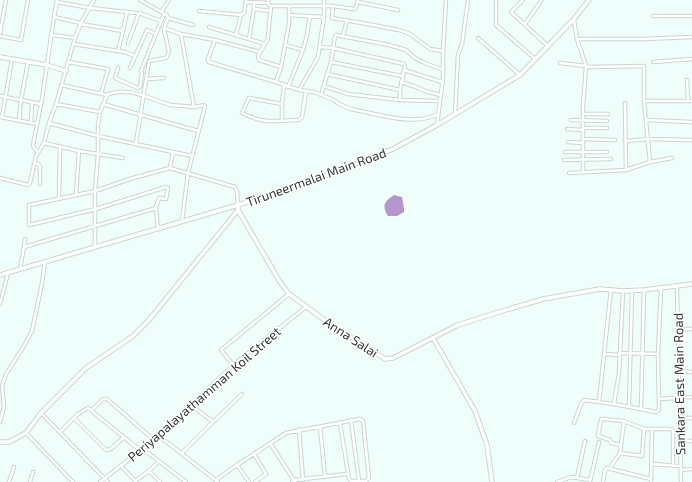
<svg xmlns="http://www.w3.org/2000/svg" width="692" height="482" viewBox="0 0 692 482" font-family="'Exo 2',sans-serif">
<rect width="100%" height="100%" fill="#f0fefb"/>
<!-- water -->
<path fill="#b496cc" d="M 394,195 L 402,197 L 404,209 L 404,212 L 397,216 L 388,216 C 381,205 385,201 394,195 Z"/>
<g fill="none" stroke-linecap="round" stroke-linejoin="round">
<defs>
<path id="street" d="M 140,0 L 167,15 L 168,18 L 164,28 L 181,34 L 215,40 L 260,52 L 258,57 L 259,60 L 281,67 L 276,82 L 299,90 L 314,92 L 334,100 L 339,104 L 351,109 L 360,111 C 387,116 411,125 437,115
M 496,0 L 496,25 L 535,59
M 523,0 L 511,12 L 548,46
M 57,2 L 90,8 L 136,13
M 246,2 L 268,3
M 358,2 L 398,10
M 271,6 L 333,6 L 354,9 L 356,8 L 358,0
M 333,6 L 332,18 L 362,23 L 399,30 L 410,34 L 430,49 L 443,51
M 254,9 L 271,11
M 199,11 L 241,15
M 161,12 L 169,0
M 289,15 L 324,17
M 653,16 L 692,16
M 54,17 L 81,23
M 168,18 L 193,25
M 574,20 L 577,39 L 586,66 L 589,67 L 644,66 L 644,101 L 650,162
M 525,24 L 541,1
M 209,27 L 265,44
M 123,31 L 127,12
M 0,33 L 6,0
M 52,35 L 75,38
M 236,35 L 241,15 L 244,13 L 246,0
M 0,36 L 21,40 L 28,0
M 343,36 L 347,20
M 478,38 L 520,75
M 249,39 L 254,9 L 254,3
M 577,39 L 645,39 L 692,37
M 215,40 L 208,59 L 209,62 L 276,82
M 128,43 L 139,13 L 161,21
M 74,44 L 118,51 L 123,31 L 80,24
M 285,45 L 303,50
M 321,47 L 333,48 L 404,64 L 405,66 L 400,90 L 400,100
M 118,51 L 125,52 L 135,56
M 260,52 L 268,39 L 268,36 L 271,6 L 269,5 L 268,0
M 68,62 L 108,69 L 101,94
M 331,62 L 402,76
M 653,62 L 692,59
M 560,63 L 586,66 L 583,107 L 583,172
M 281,67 L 289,24 L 289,7
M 118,68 L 115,78 L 138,88 L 140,87 L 142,73 L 141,71 L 164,14
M 130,68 L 147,30 L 156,34
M 404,70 L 442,82
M 327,74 L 400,90
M 147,79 L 164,78
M 687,80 L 688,101
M 401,82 L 416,87 L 425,91 L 440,95
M 61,85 L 107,95
M 324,86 L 348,94 L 400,100 L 439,101
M 288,87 L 303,50 L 307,35 L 310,16
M 299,90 L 318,57 L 324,17 L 324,0
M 321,95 L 331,62 L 335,36 L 336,35 L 389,45 L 406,50 L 415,58 L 425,63 L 443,70
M 0,96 L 41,104
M 644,101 L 691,101
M 625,103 L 626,170
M 56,104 L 100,112
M 103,104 L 198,131
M 282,104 L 249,98 L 242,113 C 263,124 276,121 299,120 L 302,117 L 306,91
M 455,114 L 458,55 L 462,44 L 468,0
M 583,114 L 608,114
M 0,117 L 37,124
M 2,117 L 12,59
M 571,120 L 607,121
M 647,120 L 692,122
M 19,121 L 21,100 L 28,62
M 282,121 L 282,104 L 284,86
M 31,123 L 32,103
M 49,123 L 98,136 L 192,156
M 437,125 L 443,78 L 443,51 L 446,0
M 583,128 L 607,128
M 567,129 L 583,130
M 583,139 L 615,140
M 625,141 L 649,139 L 692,140
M 568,142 L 583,143
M 44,143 L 79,151 L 123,158
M 136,143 L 149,61 L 166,58 L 169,52 L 164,29
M 37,151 L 34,148 L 33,145 L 42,99 L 54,17 L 57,0
M 565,152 L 607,152
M 564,160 L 611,159
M 34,163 L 38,164 L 40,166 L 40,184
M 170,168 L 235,187 L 237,192 L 238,205
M 569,173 L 626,170 L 650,162 L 672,158
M 0,178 L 28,185 L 30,183 L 36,156 L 44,143 L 49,123 L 56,104 L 75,38 L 81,23 L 94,0
M 76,195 L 79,151
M 59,199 L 60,146
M 156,208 L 158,228
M 182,221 L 188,173 L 205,106 L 204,105 L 194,107
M 24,246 L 25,239
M 95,247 L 95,191 L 98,154 L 98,125 L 100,112 L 107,95 C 128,85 151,100 171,105 C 178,106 186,106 194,107 L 181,34
M 20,269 L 24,247 L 153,209 L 156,207 L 159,198 L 166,199 L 168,188 L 166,187 L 96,209 L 29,225 L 29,205 L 95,191 L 133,178 L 170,168 L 173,152
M 677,286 L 681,482
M 0,304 L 8,273
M 678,329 L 692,329
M 619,353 L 658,354
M 605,354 L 619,355
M 233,365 L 221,350 L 289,294
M 678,371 L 692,372
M 659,399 L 692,397
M 599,402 L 611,289
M 614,404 L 619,373 L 623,291
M 629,407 L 632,291
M 641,409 L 644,290
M 92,410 L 103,399 L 107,399 L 154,440
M 41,413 L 108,482
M 74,418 L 106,450 L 111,449 L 123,438
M 679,418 L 692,418
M 351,420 L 359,481
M 0,422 L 4,407 L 2,386 L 6,374 L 24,346 L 32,331 L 42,283 L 45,262
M 213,422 L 242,394
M 574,423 L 581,404 L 584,400 L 614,404 L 656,412 L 659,410 L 658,354 L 661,289
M 320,427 L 325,476
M 299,429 L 303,480
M 60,432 L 78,414 L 88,408 L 141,451
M 26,433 L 73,482
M 159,436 L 218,482
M 680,441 L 692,441
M 270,443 L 295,482
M 621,445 L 611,443 L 610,440 L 598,436 L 601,419 L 604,419 L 624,421 L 644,429 L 671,429 L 673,431 L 673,466
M 143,449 L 186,482
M 182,453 L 213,422 L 191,405
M 620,453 L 642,456 L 644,429
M 254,454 L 266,474 L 255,482
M 159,461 L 149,471 L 160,482
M 652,464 L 681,466
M 237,465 L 249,482
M 121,466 L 136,482
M 610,468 L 620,453 L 624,421
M 681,470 L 692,469
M 577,478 L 585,441
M 216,480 L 237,465 L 286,433 L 360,419 L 363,421 L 369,478 L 366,481 L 351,481 L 349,479 L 340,423
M 135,481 L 149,471
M 9,482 L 14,467
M 30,482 L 33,472
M 100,482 L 159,436 L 233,365 L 306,307
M 292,482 L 295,480 L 347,474
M 557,482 L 571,477 L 590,480
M 590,482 L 599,442
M 603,482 L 605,470 L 607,468 L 651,479
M 651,482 L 652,429"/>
<path id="secondary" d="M 0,57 L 47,65 L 66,71
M 238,205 L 238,210 L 280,282 L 289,294 L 330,324 L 385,359 L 393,358 L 458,325 L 499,312 L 543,299 L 600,289 L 623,291 L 644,290 L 692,284
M 0,275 L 238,205 L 333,173 L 393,149 L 437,125 L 520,75 L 574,19 L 589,0
M 433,338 L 475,411 L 487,445 L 492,482
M 0,442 L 9,442 L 26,433 L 41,413 L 86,368 L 133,336 L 149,320 L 238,210"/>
</defs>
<!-- street casing -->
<use href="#street" stroke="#c8d6d3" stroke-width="4.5"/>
<!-- secondary casing -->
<use href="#secondary" stroke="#c8d6d3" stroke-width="5.5"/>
<!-- street -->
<use href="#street" stroke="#fff" stroke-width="2.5"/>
<!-- secondary -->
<use href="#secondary" stroke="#fff" stroke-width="3.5"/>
</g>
<g text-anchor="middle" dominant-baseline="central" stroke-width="3" stroke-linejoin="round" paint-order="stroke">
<!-- street labels -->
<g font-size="13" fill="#323736" stroke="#fff">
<text transform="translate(316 177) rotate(-20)">Tiruneermalai Main Road</text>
<text transform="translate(351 337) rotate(33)">Anna Salai</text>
<text transform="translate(679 384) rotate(-91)">Sankara East Main Road</text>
<text transform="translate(204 394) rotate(-41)">Periyapalayathamman Koil Street</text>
</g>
</g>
</svg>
